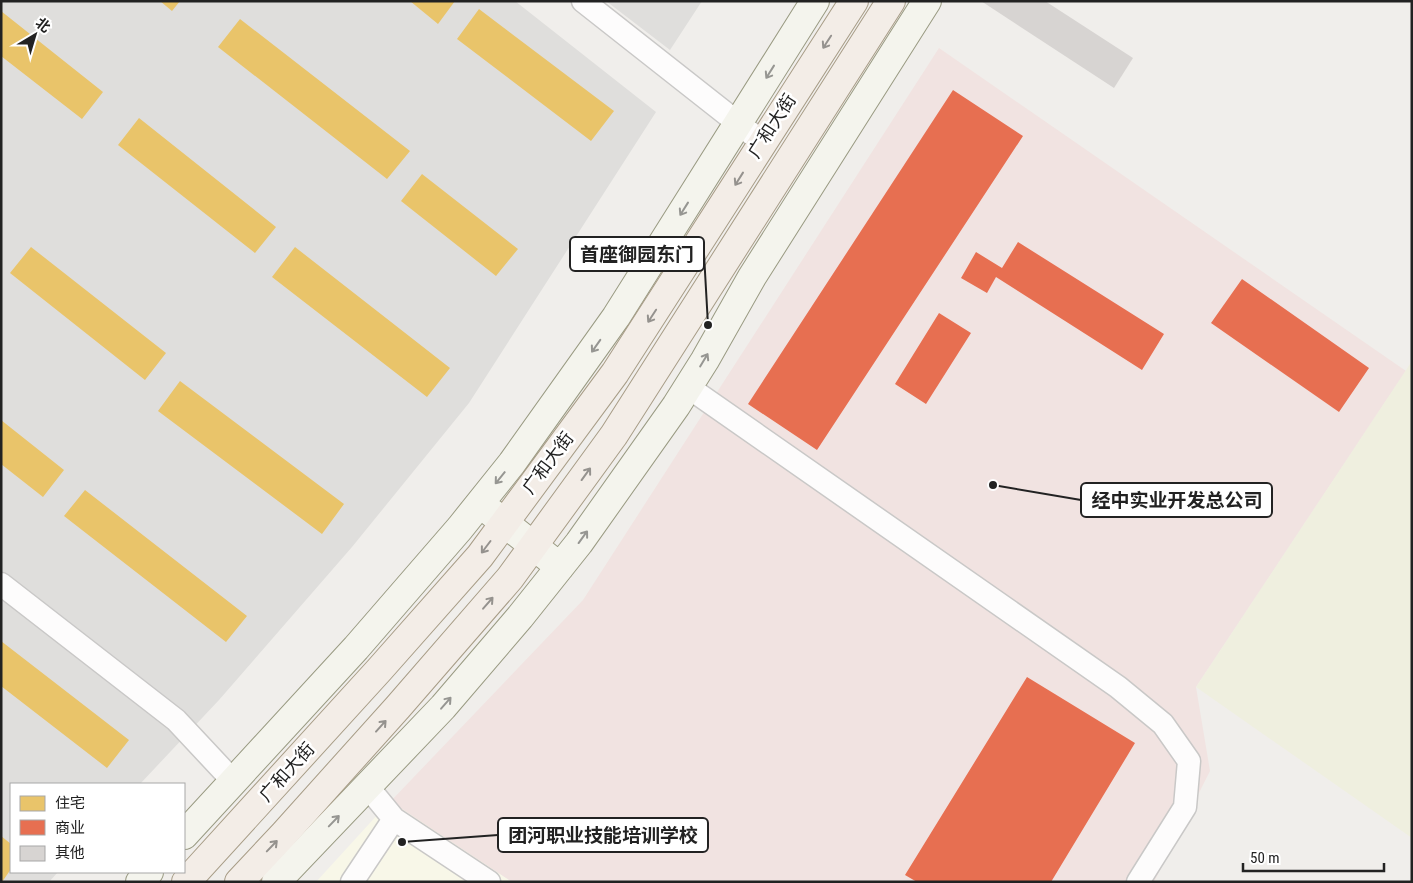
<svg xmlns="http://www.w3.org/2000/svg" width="1413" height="883" font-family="'Roboto Condensed','Noto Sans SC',sans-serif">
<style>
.residential{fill:#dfdedc}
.commercial{fill:#f1e3e1}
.education{fill:#f8f7e8}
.farmland{fill:#efefdf}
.homes{fill:#e9c46a}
.shops{fill:#e76f51}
.building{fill:#d7d4d2}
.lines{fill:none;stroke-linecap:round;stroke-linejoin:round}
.street-casing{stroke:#c9c8c7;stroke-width:25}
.secondary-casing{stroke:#999a82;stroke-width:30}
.primary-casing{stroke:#a79c86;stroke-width:30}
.street{stroke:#fdfcfc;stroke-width:22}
.secondary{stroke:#f4f4ed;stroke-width:28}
.primary{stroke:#f3ede7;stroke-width:28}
.oneway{stroke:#95928e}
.oneway2{stroke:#969692}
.labels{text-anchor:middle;stroke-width:5;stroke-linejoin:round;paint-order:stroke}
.street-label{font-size:18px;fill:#222;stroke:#fff}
.leader{fill:none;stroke:#222;stroke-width:2}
.callout-dot{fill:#222;stroke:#fff;stroke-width:2}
.callout{fill:#fff;stroke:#222;stroke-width:2}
.callout-label{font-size:19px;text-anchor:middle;font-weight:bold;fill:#222}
</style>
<rect width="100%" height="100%" fill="#f0eeeb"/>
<!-- residential -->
<path class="residential" d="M1,1H515L656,112L469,403L352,547L219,700L140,784H11V872H58L49,882H1Z
M606,1H702L670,50Z"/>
<!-- commercial -->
<path class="commercial" d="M939,48L1406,371L1196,687L1210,771L1154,882H512L390,802L583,600Z"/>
<!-- education -->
<path class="education" d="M390,801L512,882H316Z"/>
<!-- farmland -->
<path class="farmland" d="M1412,361V838L1196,687Z"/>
<!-- homes -->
<path class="homes" d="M160,1H180L172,11Z
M410,1H455L438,24Z
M479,9L614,111L591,141L457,39Z
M1,11L103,92L82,119L1,56Z
M240,19L410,151L387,179L218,47Z
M139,118L276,227L255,253L118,145Z
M422,174L518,249L496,276L401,201Z
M31,247L166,353L145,380L10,273Z
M295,247L450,368L427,397L272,277Z
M180,381L344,504L322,534L158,411Z
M1,420L64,470L43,497L1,464Z
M85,490L247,616L226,642L64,516Z
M1,641L129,740L107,768L1,686Z
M1,836L11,844V869L2,882Z"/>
<!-- shops -->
<path class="shops" d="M953,90L1023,136L817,450L748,404Z
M1018,242L1164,334L1142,370L996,277L987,293L961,278L976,252L1002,268Z
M1242,279L1369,368L1339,412L1211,323Z
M939,313L971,333L926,404L895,384Z
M1027,677L1135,743L1051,882H917L905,875Z"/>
<!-- building -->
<path class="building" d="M981,1H1045L1133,58L1114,88Z"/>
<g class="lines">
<defs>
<path id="street" d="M583,1L762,142
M688,387L1118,687L1163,724L1189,761L1185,807L1138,882
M1,584L176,720L234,782
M367,786L394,819L489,882
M352,882L394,819"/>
<path id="secondary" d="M487,509L560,567
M184,835L356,648L460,528L512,463L616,317L815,1
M140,882L149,872
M276,882L443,707L520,617L579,543L676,406L705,360L752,277L927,1"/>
<path id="primary" d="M186,882L380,669L480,556L615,373L854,1
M239,882L284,834L398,707L510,578L614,435L891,1"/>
</defs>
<!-- street casing -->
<use href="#street" class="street-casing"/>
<!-- secondary casing -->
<use href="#secondary" class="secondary-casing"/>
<!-- primary casing -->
<use href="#primary" class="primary-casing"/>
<!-- street -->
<use href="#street" class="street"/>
<!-- secondary -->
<use href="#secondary" class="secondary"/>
<!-- primary -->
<use href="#primary" class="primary"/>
</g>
<!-- one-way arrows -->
<defs><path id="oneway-shaft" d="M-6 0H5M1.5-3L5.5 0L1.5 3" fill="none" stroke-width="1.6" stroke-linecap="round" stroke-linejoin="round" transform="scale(1.25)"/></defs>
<g class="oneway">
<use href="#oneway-shaft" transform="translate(827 42) rotate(123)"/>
<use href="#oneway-shaft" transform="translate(739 179) rotate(122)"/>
<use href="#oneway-shaft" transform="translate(652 316) rotate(123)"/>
<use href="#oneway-shaft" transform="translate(586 474) rotate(-54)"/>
<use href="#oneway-shaft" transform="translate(486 547) rotate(127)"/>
<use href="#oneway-shaft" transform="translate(488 603) rotate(-49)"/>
<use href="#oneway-shaft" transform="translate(381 726) rotate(-48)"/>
<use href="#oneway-shaft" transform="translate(272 846) rotate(-46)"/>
</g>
<g class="oneway2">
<use href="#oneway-shaft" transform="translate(770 72) rotate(122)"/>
<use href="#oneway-shaft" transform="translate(684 209) rotate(122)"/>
<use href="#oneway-shaft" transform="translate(596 346) rotate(125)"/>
<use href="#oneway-shaft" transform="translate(704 360) rotate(-59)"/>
<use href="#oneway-shaft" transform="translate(500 478) rotate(129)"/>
<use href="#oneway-shaft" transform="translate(583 537) rotate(-54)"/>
<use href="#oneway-shaft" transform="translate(446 703) rotate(-49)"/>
<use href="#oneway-shaft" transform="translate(334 821) rotate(-46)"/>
</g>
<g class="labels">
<!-- street labels -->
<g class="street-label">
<text transform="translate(772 126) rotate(-57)" y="6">广和大街</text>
<text transform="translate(548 463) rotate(-53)" y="6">广和大街</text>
<text transform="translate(287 772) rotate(-48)" y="6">广和大街</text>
</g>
</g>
<!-- callouts -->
<path class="leader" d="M708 325L704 254M993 485L1081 500M402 842L498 835"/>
<g class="callout-dot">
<circle cx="708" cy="325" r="5"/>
<circle cx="993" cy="485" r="5"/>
<circle cx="402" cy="842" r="5"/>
</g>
<g class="callout">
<rect x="570" y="237" width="134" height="34" rx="5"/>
<rect x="1081" y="483" width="191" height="34" rx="5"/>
<rect x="498" y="818" width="210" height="34" rx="5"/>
</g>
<g class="callout-label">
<text x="637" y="261">首座御园东门</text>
<text x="1177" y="507">经中实业开发总公司</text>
<text x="603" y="842">团河职业技能培训学校</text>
</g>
<!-- border -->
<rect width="1413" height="883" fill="none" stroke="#222222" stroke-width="5"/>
<!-- legend -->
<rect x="10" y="783" width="175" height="90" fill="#ffffff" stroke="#a7a7a7"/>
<rect x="20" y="796" width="25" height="15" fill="#e9c46a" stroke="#a7a7a7"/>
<text x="55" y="808" font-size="15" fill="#222222">住宅</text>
<rect x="20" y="820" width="25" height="15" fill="#e76f51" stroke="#a7a7a7"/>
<text x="55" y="833" font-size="15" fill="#222222">商业</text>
<rect x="20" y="846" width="25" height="15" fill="#d7d4d2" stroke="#a7a7a7"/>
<text x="55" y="858" font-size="15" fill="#222222">其他</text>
<!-- north arrow -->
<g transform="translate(35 35) rotate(38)" stroke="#ffffff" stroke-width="4" paint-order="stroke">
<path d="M0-4L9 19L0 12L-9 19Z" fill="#222222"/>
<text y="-8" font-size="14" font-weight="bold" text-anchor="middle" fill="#222222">北</text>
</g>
<!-- scale -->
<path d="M1243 863v8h141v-8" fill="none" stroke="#222222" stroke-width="2.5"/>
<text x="1250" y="863" font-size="15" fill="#222222" stroke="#ffffff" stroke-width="4" paint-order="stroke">50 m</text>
</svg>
